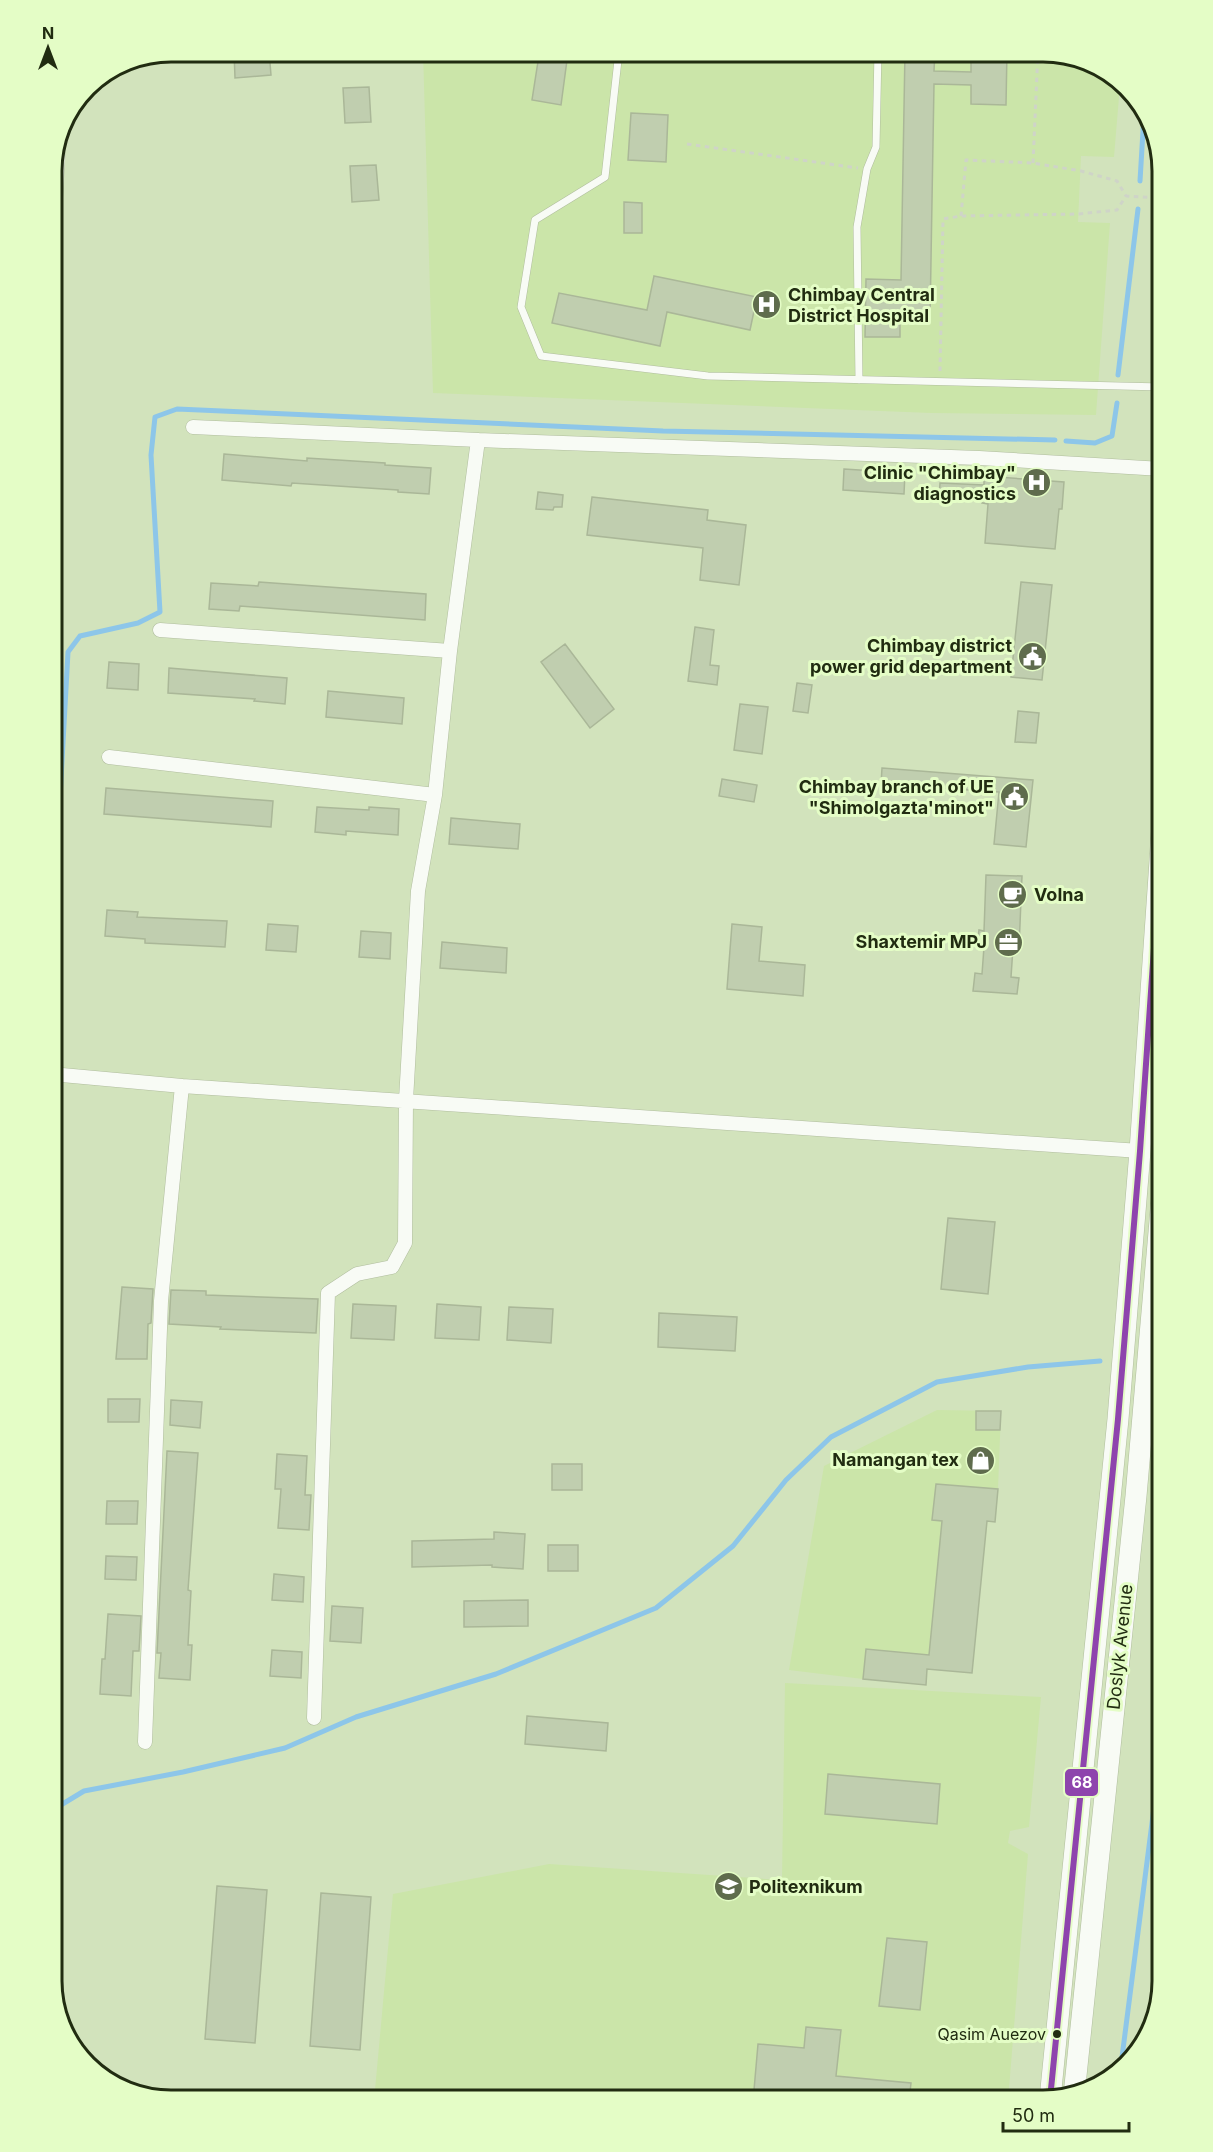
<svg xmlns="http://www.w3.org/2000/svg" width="1213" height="2152" font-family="Inter,sans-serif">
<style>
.built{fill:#cbe5a9}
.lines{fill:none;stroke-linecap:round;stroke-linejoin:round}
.stream{stroke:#8dc6e9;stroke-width:5}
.building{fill:#c0ceaf;stroke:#aab798;stroke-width:1.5}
.service-casing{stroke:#b0bd9e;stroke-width:8}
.minor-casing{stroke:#b0bd9e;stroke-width:15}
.primary-casing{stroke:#b0bd9e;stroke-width:22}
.path{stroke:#cfd4c8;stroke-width:3;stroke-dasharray:4.5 4.5;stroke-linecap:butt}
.service{stroke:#f8fbf5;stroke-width:7}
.minor{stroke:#f8fbf5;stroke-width:14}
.primary{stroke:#f8fbf5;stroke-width:21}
.bus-1-casing{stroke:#e4fdc6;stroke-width:10}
.bus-1{stroke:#8e44ad;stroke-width:6}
.bus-dot{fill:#212c11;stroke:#e4fdc6;stroke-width:2}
.labels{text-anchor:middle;stroke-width:6;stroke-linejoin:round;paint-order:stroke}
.bus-label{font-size:16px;fill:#212c11;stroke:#e4fdc6;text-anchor:end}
.poi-label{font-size:18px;font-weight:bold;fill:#212c11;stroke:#e4fdc6;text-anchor:end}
.street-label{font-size:18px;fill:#212c11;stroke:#e4fdc6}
.rim{fill:none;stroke:#212c11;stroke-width:3}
.line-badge{stroke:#e4fdc6;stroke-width:2}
.badge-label{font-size:16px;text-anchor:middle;font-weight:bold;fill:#fff}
</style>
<rect width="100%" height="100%" fill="#d2e3bc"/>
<!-- built -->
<path class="built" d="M423,51H1051L1109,71L1120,85L1114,157L1081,156L1078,222L1110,223L1096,415L931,413L433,393Z
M937,1410L1001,1411L998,1489L936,1484L932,1520L942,1521L929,1655L866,1649L863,1679L789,1670L824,1466Z
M785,1683L1041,1697L1029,1827L1010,1831L1008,1843L1028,1854L1008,2101H374L393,1894L549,1864L782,1880Z"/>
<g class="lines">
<!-- stream -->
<path class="stream" d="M1140,181L1144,114
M1118,375L1138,209
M1066,441L1095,443L1112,436L1117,403
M51,961L68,652L80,636L138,623L160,612L151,455L155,417L177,409L663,431L1055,440
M51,1811L84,1791L183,1772L285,1748L356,1717L496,1674L656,1608L733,1546L786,1480L831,1437L937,1382L1028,1367L1100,1361
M1121,2065L1162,1745"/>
</g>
<!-- building -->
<path class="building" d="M234,51H269L271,75L235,78Z
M905,51H935L934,71L971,72V51H1007L1006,105L971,104V85L934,84L930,319H900V337H865L866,279L901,280Z
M539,55L567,60L561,105L532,100Z
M369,87L371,122L345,123L343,88Z
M631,113L668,115L666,162L628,160Z
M376,165L379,200L352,202L350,166Z
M624,202L642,203V233H624Z
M654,276L757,297L750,330L667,312L660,346L552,323L559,293L647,310Z
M224,454L307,461V458L385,463V465L431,468L429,494L398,492V490L292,483L291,486L222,480Z
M844,469L905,473L904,494L843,490Z
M984,476L1064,482L1062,509H1059L1055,549L985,543L988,504L982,503L983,501L939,499L940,483L984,485Z
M538,492L563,495L562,507H554L553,510L536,509Z
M592,497L708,510L707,520L746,525L739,585L700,580L703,548L587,535Z
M259,582L426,594L425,620L240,606L239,611L209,609L211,583L258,586Z
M1021,582L1052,585L1042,680L1011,677Z
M695,627L714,630L710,665L719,666L717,685L688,681Z
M565,644L614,709L590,728L541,662Z
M109,662L139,664L138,690L107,688Z
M169,668L287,678L285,704L254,701L255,699L168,693Z
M797,683L812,685L808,713L793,711Z
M328,691L404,698L402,724L326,717Z
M740,704L768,707L762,754L734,750Z
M1018,711L1039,713L1036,743L1015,742Z
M882,768L1033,780L1026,847L994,844L999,792L881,784Z
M722,779L757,785L754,802L719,796Z
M106,788L273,801L271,827L104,814Z
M317,807L369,810V807L399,809L398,835L346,831V835L315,832Z
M451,818L520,824L518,849L449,844Z
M986,875L1022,876L1019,948H1013L1011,977L1019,978L1017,994L973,991L975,973L982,974L984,947H977L979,930L984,931Z
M107,910L138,912L137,917L227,921L225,947L145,943V939L105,936Z
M268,924L298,926L296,952L266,950Z
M732,924L762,927L759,961L805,965L803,996L727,989Z
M361,931L391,933L390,959L359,957Z
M442,942L507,948L506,973L440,968Z
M948,1218L995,1222L988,1294L941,1289Z
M122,1287L153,1289L151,1323L148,1324L147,1359H116Z
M171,1290L206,1291V1295L318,1299L316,1333L220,1329L221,1327L169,1324Z
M353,1304L396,1306L394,1340L351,1338Z
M437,1304L481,1307L479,1340L435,1338Z
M509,1307L553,1309L551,1343L507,1340Z
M659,1313L737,1317L735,1351L658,1347Z
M108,1399H140L139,1422H108Z
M171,1400L202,1402L200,1428L170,1425Z
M976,1411H1001L1000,1430H976Z
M167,1451L198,1453L188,1590L191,1591L188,1645H192L190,1680L159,1678L161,1653H157Z
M277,1454L307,1456L305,1495H311L309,1530L278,1528L281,1489H275Z
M552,1464H582V1490H552Z
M936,1484L998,1489L995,1522L987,1521L972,1673L927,1669L926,1685L863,1679L866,1649L929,1655L942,1521L932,1520Z
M107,1501H138L137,1524H106Z
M494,1532L525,1534L523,1569L492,1567V1565L412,1567V1541L494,1539Z
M548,1545H578V1571H548Z
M106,1556L137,1557L136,1580L105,1579Z
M274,1574L304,1577L303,1602L272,1600Z
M528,1600V1626L464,1627V1601Z
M332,1606L363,1608L361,1643L330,1641Z
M108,1614L141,1616L139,1651H133L131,1696L100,1694L102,1659H105Z
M272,1650L302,1652L301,1678L270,1676Z
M527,1716L608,1723L606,1751L525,1744Z
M828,1774L940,1784L937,1824L825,1814Z
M217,1886L267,1890L255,2043L205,2039Z
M321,1893L371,1897L360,2050L310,2046Z
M887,1938L927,1942L920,2010L879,2006Z
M806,2027L841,2030L836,2076L911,2083L909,2101H798L799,2094L754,2090L758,2044L804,2048Z"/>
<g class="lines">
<defs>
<path id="service" d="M619,51L605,177L535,220L521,307L541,356L708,376L1162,387
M859,380L857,227L867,169L876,147L878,51"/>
<path id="minor" d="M51,281L59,132
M193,427L478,440L979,458L1162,469
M160,630L450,651
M109,757L435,795
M51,1074L182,1086L1140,1151
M314,1718L328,1293L357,1274L392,1267L405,1243L406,1100L418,891L435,795L450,651L478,440
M145,1742L161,1301L182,1086"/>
<path id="primary" d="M1074,2095L1136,1496L1162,1198
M1050,2099L1118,1419L1140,1151L1162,832"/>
</defs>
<!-- service casing -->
<use href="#service" class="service-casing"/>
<!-- minor casing -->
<use href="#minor" class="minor-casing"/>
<!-- primary casing -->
<use href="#primary" class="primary-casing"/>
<!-- path -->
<path class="path" d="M687,144L858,168
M1033,163L1038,51
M961,216L966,160L1033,163L1081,171L1117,181L1126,196
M940,371L943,219L961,216L1078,214L1117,210L1126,196L1159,198"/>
<!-- service -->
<use href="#service" class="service"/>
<!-- minor -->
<use href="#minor" class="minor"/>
<!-- primary -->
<use href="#primary" class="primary"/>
<defs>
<path id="bus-1" d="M1050,2099L1118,1419L1140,1151L1162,832"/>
</defs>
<!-- bus-1 casing -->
<use href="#bus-1" class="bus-1-casing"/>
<!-- bus-1 -->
<use href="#bus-1" class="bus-1"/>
</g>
<!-- icons -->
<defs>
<symbol id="hospital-disc" viewBox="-11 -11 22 22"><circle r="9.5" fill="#5f6c4d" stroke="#e4fdc6"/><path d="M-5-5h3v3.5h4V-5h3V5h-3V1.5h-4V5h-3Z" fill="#fff"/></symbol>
<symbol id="civic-disc" viewBox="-11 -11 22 22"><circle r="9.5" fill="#5f6c4d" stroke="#e4fdc6"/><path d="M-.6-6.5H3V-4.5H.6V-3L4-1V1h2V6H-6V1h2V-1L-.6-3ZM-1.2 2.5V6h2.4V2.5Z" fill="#fff"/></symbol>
<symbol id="cafe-disc" viewBox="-11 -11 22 22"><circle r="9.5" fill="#5f6c4d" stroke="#e4fdc6"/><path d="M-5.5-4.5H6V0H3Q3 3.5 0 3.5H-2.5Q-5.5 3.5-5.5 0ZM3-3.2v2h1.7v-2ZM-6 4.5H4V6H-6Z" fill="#fff"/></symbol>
<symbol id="office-disc" viewBox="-11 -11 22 22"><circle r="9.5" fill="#5f6c4d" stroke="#e4fdc6"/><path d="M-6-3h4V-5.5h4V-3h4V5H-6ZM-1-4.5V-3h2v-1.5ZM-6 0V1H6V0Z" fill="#fff"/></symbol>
<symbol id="shop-disc" viewBox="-11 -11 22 22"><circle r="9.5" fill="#5f6c4d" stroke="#e4fdc6"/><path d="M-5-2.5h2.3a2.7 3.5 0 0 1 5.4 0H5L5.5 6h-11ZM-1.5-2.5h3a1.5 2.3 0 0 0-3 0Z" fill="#fff"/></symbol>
<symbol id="university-disc" viewBox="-11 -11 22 22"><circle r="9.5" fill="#5f6c4d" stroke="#e4fdc6"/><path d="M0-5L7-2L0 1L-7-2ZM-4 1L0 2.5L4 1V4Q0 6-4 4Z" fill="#fff"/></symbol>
</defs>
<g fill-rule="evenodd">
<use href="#hospital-disc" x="750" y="288" width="33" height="33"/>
<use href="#hospital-disc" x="1020" y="466" width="33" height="33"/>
<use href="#civic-disc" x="1016" y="640" width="33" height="33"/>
<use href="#civic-disc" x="998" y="780" width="33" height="33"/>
<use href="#cafe-disc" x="996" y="878" width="33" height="33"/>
<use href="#office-disc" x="992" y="926" width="33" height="33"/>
<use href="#shop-disc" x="964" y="1444" width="33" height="33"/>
<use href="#university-disc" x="712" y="1870" width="33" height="33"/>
</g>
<!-- markers -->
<circle class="bus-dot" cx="1057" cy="2034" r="5"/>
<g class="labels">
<!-- bus labels -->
<g class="bus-label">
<text x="1046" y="2040">Qasim Auezov</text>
</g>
<!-- poi labels -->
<g class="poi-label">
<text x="788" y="301" text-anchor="start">Chimbay Central<tspan x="788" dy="21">District Hospital</tspan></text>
<text x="1016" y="479">Clinic "Chimbay"<tspan x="1016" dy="21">diagnostics</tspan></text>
<text x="1012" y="652">Chimbay district<tspan x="1012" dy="21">power grid department</tspan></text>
<text x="994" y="793">Chimbay branch of UE<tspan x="994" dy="21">"Shimolgazta'minot"</tspan></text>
<text x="1034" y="901" text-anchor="start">Volna</text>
<text x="987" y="948">Shaxtemir MPJ</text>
<text x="959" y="1466">Namangan tex</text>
<text x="749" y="1893" text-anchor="start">Politexnikum</text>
</g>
<!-- street labels -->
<g class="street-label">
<text transform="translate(1120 1647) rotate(-84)" y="6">Doslyk Avenue</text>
</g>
</g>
<!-- crop -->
<path d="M0 0H1213V2152H0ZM171 62H1043A109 109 0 0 1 1152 171V1981A109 109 0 0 1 1043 2090H171A109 109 0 0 1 62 1981V171A109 109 0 0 1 171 62Z" fill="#e4fdc6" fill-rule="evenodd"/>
<path class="rim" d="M171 62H1043A109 109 0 0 1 1152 171V1981A109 109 0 0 1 1043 2090H171A109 109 0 0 1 62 1981V171A109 109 0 0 1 171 62Z"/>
<rect class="line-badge" x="1064" y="1768" width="35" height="29" rx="6" fill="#8e44ad"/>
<g class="badge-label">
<text x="1082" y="1788">68</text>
</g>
<!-- north arrow -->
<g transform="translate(48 48)" stroke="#e4fdc6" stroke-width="4.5" paint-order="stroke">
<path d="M0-4.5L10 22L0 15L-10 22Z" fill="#212c11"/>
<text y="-9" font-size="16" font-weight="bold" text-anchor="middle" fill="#212c11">N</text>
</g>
<!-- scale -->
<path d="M1003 2122v9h126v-9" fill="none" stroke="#212c11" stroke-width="3"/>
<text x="1012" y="2122" font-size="18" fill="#212c11" stroke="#e4fdc6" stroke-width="4.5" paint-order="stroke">50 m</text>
</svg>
